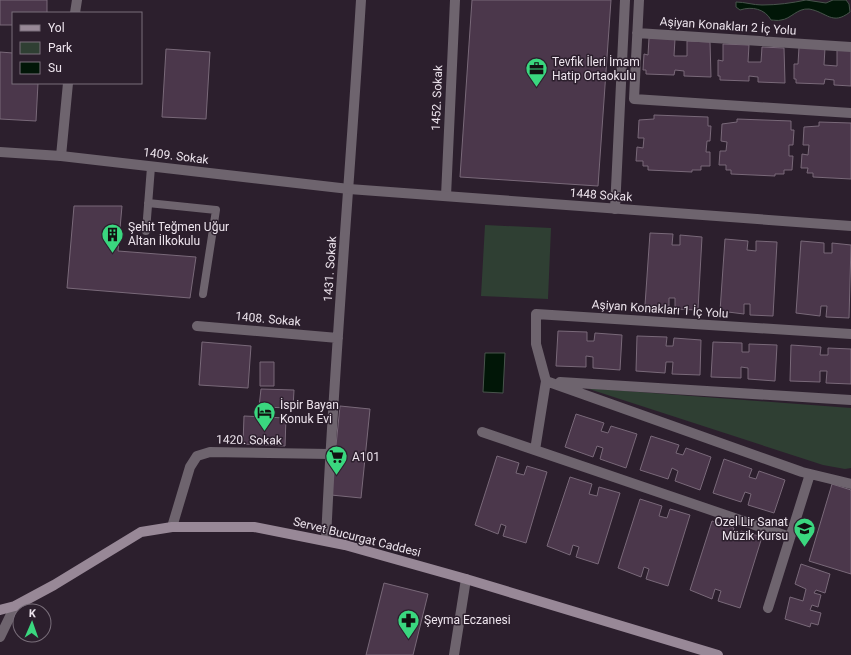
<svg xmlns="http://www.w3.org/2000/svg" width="851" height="655" font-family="Roboto,sans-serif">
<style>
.green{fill:#2f3f33}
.water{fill:#011607;stroke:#48544c}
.building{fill:#4b374b;stroke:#796979}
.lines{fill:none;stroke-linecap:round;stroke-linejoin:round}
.service{stroke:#6e646e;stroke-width:8}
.minor{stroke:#6e646e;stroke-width:10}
.tertiary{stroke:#6e646e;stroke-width:10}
.secondary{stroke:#988897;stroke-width:10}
.labels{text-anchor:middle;stroke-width:3;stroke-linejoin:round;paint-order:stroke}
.street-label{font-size:12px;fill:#ede4ed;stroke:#2c1f2d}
.poi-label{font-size:12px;fill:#ede4ed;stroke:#2c1f2d;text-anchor:start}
</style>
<rect width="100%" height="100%" fill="#2c1f2d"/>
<!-- green -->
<path class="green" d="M485,225L551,228L548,299L481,296Z
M586,388L851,408V468L845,469L823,465Z"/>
<!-- water -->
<path class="water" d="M806,0L826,3L833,0H846L849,4L850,12C832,26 827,12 809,9C797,8 791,19 781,20C778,21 774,20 771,20C765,9 752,6 740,10L736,7V2C745,2 753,5 762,5C777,5 792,3 806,0Z
M485,353H505L503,393L483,392Z"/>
<!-- building -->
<path class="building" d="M0,0H47V13H13V25H0Z
M472,0H611L598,186L460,177Z
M649,38L675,39L674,56H687V41L710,42L711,77L684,76V71L675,70L674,75L646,74V70H643L644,54L648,55Z
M723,44L749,45L748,62H761L762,47L784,48L785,83L758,82V77L749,76V81L720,80V76H718V60L723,61Z
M799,47L825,48L824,65L837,66V50H851V86L834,85V80L825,79L824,84L796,83V79H794V64H798Z
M166,49L210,52L206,119L162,117Z
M0,52L13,53V83H38L36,121L0,119Z
M654,115L708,117V126H711L710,141H707L706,152H710V166H701V170H692V172L648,170V166H643V161H636L637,147L643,148L644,138H638L639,120L654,119Z
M737,119L791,121V130H794L793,145H789V156H793L792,170H784V174H775V176L731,174V170H726V165H719L720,151H726L727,142L721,141L722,124L737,122Z
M819,122L851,123V179L813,177V173H807L808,168H801L802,154L808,155L809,145H803L804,127L819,126Z
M74,206H122L118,251L196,257L190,298L67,288Z
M650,233L673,234L672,245H680V235L702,237L698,310L675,309V298H669V308L645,305Z
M725,239L748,241L747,250L756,251V241L777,242L773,316L750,315V304H744V314L720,311Z
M801,241L824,243V253H832V243L851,245L849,318L826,317L827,306H821L820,316L796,313Z
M558,331L587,332V341H594L595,333L622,335L620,370L593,368V357L586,356V367L556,366Z
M637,336L667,337L666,346H673L674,338L701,340L700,375L672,374L673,362H666L665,373L636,371Z
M202,342L251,346L248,388L199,385Z
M713,342L742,343V352H749V344L777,345L775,381L748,379V368L741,367V378L711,377Z
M791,345L821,347L820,355H828V348L851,349V384L826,383L827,371H820V382L790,381Z
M260,362H274V386H260Z
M261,389L294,390L293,408L259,407Z
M340,406L370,409L361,498L331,495Z
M576,414L604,423L601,431L608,433L611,426L637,434L626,468L600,459L603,448L597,446L593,457L565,447Z
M244,416L286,418L285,446L243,444Z
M651,436L679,445L676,453L683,455L686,448L711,457L700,490L675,481L678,471L672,468L668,479L640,470Z
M497,456L519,463L516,473L524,475L527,466L547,472L526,543L503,536L506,526L501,524L498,534L475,525Z
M724,459L752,469L749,477L756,479L759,471L785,480L774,513L748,505L751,494L745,492L741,502L713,493Z
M570,477L592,484L589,494L597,496L599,487L620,493L598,564L576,557L579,547L573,545L570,555L547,546Z
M832,484L851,490V574L809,561Z
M640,499L662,506L659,516L667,518L670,509L690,515L668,586L646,579L649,569L644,567L641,577L618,568Z
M712,521L734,528L731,538L739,540L741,531L762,537L740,608L718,601L721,591L715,589L712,599L690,590Z
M801,564L830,574L825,593L816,590L814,593L821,595L818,607L812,605L810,610L821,613L818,625L811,623L810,627L785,619L790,597L803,601L806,589L795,584Z
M384,583L428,594L413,655H366Z"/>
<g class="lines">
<!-- service -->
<path class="service" d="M148,203L216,210L203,294
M146,231L151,167"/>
<!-- minor -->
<path class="minor" d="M639,0L634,99L851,113
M75,13L77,0
M637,33L851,47
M61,156L68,83
M446,196L455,0
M615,209L625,0
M197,326L338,338
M546,381L802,472L851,484
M560,382L851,400
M482,432L790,537
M535,450L546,381L536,344V314L851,334
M172,527L190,467L197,456L210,452L329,454
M326,540C334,360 350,180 361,0
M768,608L810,474
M0,637L15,606
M454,655L466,579"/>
<!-- tertiary -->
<path class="tertiary" d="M0,152L61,156L349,189L851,226"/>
<!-- secondary -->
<path class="secondary" d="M0,610L15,606L54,585L141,532L172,527H254L345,545L466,579L718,655"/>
</g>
<!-- icons -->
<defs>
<symbol id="office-pin" viewBox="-11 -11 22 30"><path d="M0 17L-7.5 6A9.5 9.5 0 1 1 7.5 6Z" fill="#3ad77f" stroke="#2c1f2d"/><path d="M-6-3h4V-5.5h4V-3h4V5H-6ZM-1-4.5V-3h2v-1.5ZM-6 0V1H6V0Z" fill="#111"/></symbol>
<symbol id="building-pin" viewBox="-11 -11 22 30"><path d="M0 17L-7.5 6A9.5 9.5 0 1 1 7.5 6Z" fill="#3ad77f" stroke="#2c1f2d"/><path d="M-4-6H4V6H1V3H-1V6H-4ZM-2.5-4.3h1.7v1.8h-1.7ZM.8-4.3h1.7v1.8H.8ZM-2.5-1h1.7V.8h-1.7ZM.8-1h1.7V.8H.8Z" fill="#111"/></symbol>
<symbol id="hotel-pin" viewBox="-11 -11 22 30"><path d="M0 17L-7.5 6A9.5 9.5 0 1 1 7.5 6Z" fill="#3ad77f" stroke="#2c1f2d"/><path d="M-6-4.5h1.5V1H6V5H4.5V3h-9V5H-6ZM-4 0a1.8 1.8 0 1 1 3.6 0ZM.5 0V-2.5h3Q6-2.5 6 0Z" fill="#111"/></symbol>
<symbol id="supermarket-pin" viewBox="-11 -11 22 30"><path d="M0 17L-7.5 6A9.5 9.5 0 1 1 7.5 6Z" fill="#3ad77f" stroke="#2c1f2d"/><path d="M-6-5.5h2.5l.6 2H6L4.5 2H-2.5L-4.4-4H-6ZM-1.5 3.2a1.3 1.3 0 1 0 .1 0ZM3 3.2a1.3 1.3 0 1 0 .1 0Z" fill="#111"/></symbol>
<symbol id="school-pin" viewBox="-11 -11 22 30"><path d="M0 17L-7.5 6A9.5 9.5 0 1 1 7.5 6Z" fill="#3ad77f" stroke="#2c1f2d"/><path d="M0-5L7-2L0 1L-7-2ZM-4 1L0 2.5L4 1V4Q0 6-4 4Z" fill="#111"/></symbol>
<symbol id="pharmacy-pin" viewBox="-11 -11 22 30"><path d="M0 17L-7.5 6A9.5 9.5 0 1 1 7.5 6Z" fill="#3ad77f" stroke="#2c1f2d"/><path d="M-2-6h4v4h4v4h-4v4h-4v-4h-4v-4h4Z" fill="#111"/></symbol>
</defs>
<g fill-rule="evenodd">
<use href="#office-pin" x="524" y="56" width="25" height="34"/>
<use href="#building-pin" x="100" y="222" width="25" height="34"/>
<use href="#hotel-pin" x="252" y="400" width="25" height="34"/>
<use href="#supermarket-pin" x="324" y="444" width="25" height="34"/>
<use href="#school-pin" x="792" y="516" width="25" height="34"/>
<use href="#pharmacy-pin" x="396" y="608" width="25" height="34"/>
</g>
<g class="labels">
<!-- street labels -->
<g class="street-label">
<text transform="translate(728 26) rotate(4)" y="4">Aşiyan Konakları 2 İç Yolu</text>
<text transform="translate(437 98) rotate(-88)" y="4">1452. Sokak</text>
<text transform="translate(176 156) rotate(7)" y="4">1409. Sokak</text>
<text transform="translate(601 195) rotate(4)" y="4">1448 Sokak</text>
<text transform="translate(330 269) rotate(-86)" y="4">1431. Sokak</text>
<text transform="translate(660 309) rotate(4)" y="4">Aşiyan Konakları 1 İç Yolu</text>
<text transform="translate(268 319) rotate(5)" y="4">1408. Sokak</text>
<text transform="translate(249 440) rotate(1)" y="4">1420. Sokak</text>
<text transform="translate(357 537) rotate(14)" y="4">Servet Bucurgat Caddesi</text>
</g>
<!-- poi labels -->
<g class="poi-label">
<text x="552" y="66">Tevfik İleri İmam<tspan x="552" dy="14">Hatip Ortaokulu</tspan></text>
<text x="128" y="231">Şehit Teğmen Uğur<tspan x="128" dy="14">Altan İlkokulu</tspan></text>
<text x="280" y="409">İspir Bayan<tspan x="280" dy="14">Konuk Evi</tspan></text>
<text x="352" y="461">A101</text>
<text x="788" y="526" text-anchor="end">Ozel Lir Sanat<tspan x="788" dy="14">Müzik Kursu</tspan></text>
<text x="424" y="624">Şeyma Eczanesi</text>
</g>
</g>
<!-- legend -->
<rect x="12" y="12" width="130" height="72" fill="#2c1f2d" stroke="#796e7a"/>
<rect x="20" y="25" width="20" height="6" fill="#988897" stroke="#796e7a"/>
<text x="48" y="32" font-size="12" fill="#ede4ed">Yol</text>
<rect x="20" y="42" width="20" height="12" fill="#2f3f33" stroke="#796e7a"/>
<text x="48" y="52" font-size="12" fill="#ede4ed">Park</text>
<rect x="20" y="62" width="20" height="12" fill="#011607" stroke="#796e7a"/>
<text x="48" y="72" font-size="12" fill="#ede4ed">Su</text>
<!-- north arrow -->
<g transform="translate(32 623) rotate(2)"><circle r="19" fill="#2c1f2d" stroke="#796e7a"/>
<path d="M0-3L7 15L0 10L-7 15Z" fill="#3ad77f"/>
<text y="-6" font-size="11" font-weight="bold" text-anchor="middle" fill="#ede4ed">K</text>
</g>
</svg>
